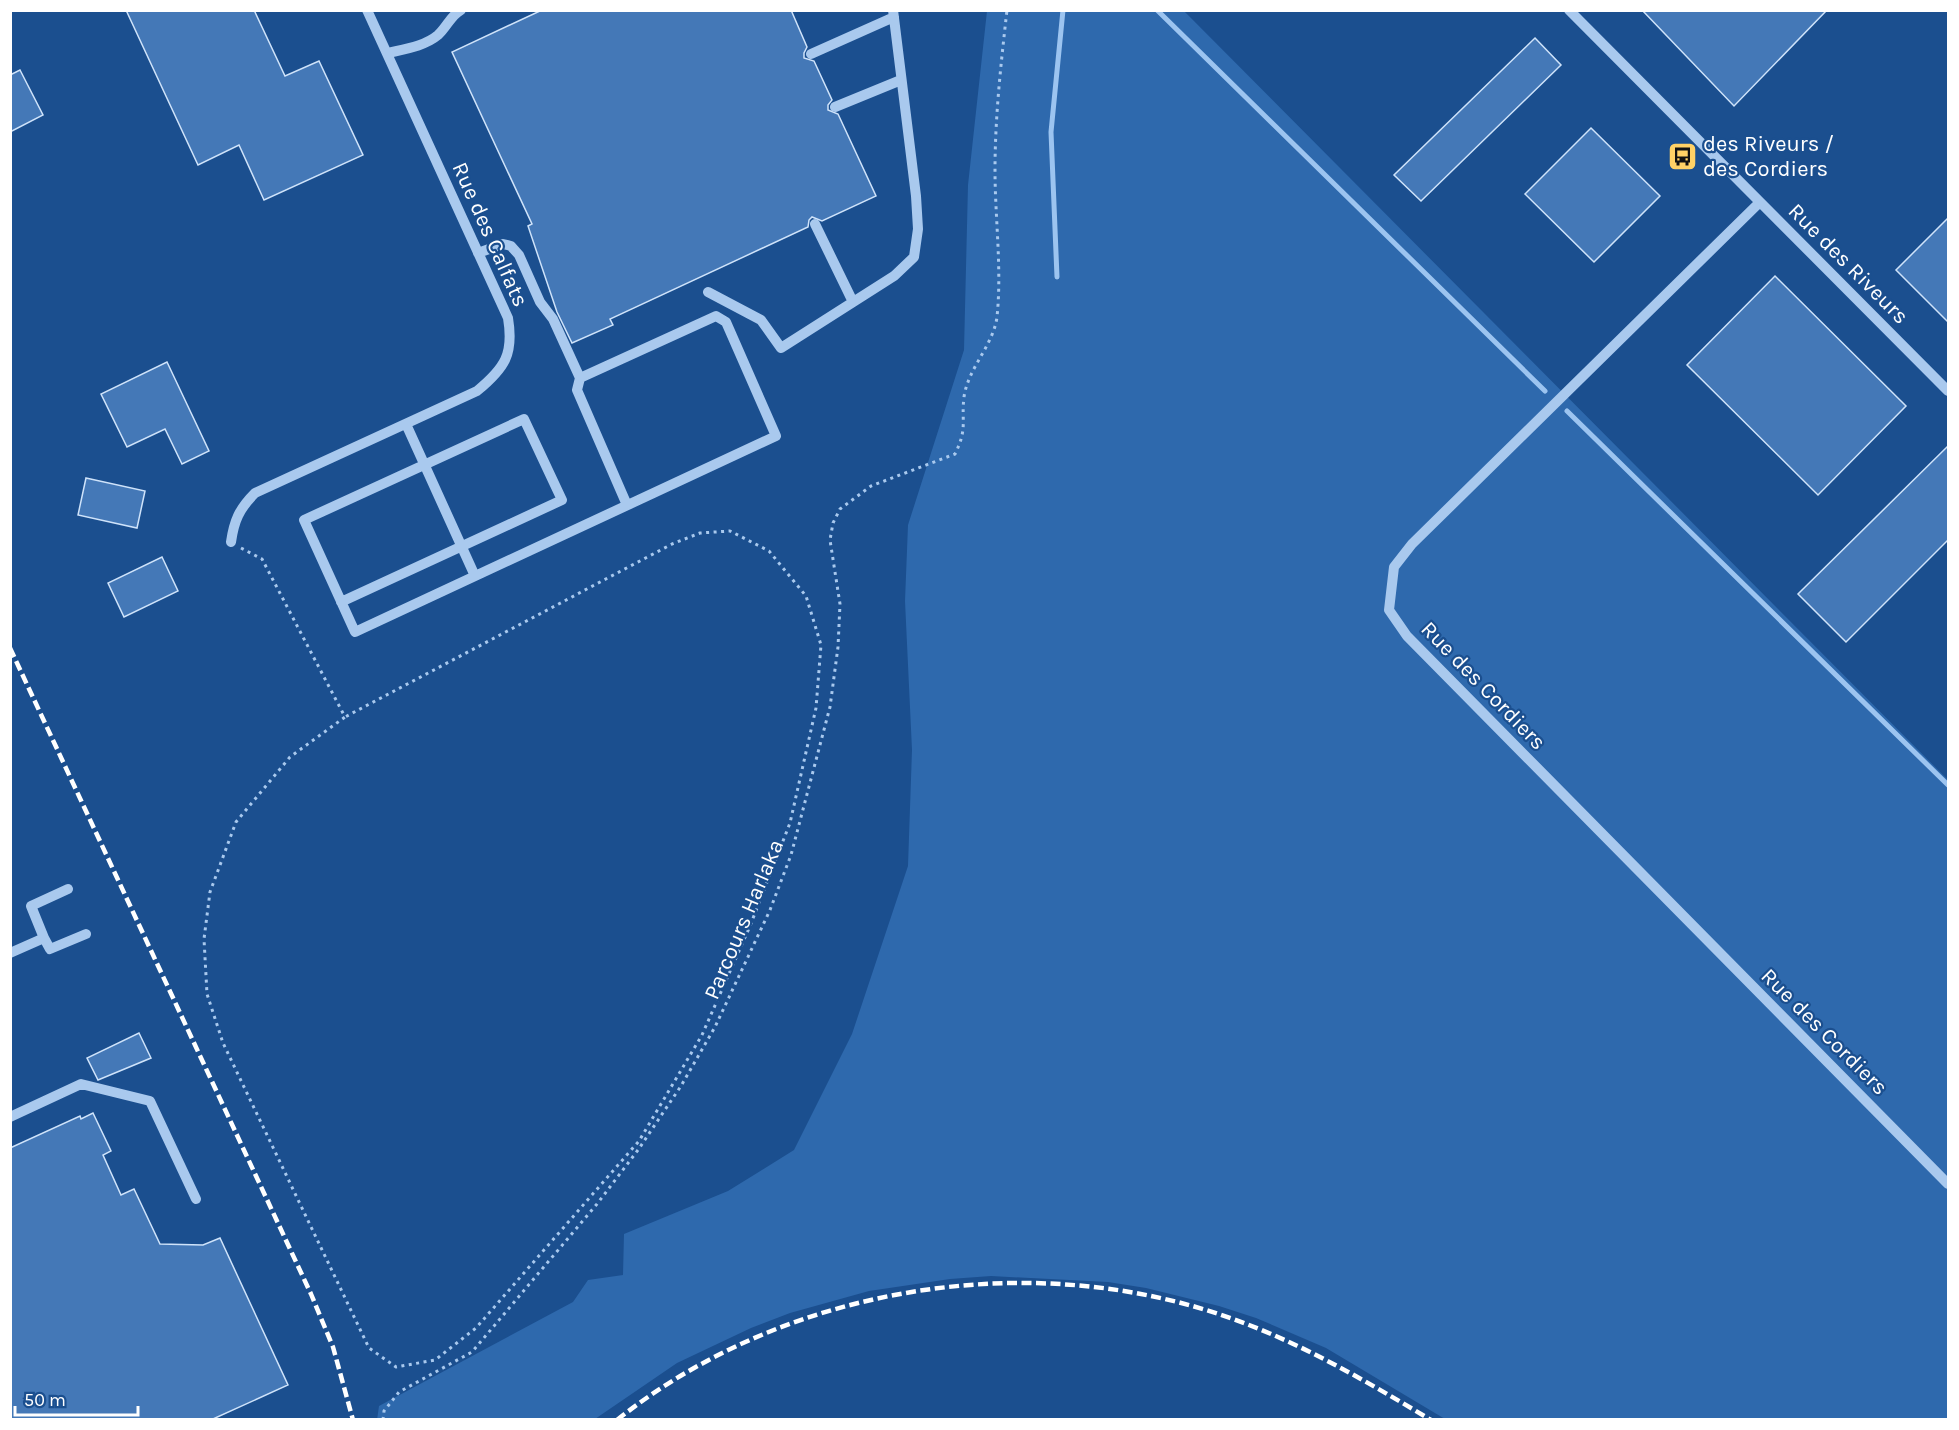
<svg xmlns="http://www.w3.org/2000/svg" width="1959" height="1430" font-family="Karla,sans-serif">
<style>
.green{fill:#2e69ad}
.lines{fill:none;stroke-linecap:round;stroke-linejoin:round}
.stream{stroke:#9cc4f0;stroke-width:5}
.building{fill:#4478b7;stroke:#cfe3fa;stroke-width:1.5}
.path{stroke:#a9c9ee;stroke-width:3;stroke-dasharray:3 4.5;stroke-linecap:butt}
.minor{stroke:#a9c9ee;stroke-width:10}
.rail{stroke:#fff;stroke-width:4.5;stroke-dasharray:10 4.5;stroke-linecap:butt}
.labels{text-anchor:middle;stroke-width:4.5;stroke-linejoin:round;paint-order:stroke}
.poi-label{font-size:22px;fill:#fff;stroke:#1b4f8f;text-anchor:start}
.street-label{font-size:22px;fill:#fff;stroke:#1b4f8f}
</style>
<rect width="100%" height="100%" fill="#1b4f8f"/>
<!-- green -->
<path class="green" d="M987,11H1184L1948,780V1419H1445L1326,1348L1256,1318L1219,1306L1146,1288L1108,1282L991,1276L950,1279L869,1291L790,1313L751,1328L677,1363L595,1419L377,1420L379,1406L573,1302L588,1280L623,1275L624,1234L728,1191L794,1150L852,1034L908,866L912,750L905,601L908,525L964,350L968,185Z"/>
<g class="lines">
<!-- stream -->
<path class="stream" d="M1157,10L1545,391
M1057,277L1051,132L1063,10
M1567,411L1948,785"/>
</g>
<!-- building -->
<path class="building" d="M126,10H254L285,76L319,61L363,155L264,200L239,145L198,165Z
M542,10H791L807,47L804,53V58L814,61L832,100L828,105V110L838,114L876,196L822,221L812,217L809,220L808,227L610,319L613,325L572,343L557,312L528,226L532,224L452,52Z
M1642,10H1827L1734,106Z
M1535,38L1561,65L1421,201L1394,175Z
M20,70L43,115L10,132V75Z
M1591,128L1660,196L1594,262L1525,194Z
M1948,218V322L1896,270Z
M1775,276L1906,406L1818,495L1687,365Z
M167,362L209,451L182,464L165,429L127,447L101,394Z
M1948,446V540L1846,642L1798,594Z
M86,478L145,491L137,528L78,515Z
M162,557L178,591L124,617L108,583Z
M139,1033L151,1058L98,1080L87,1058Z
M93,1113L111,1151L103,1155L121,1195L134,1189L160,1244L203,1245L220,1238L288,1385L213,1419H10V1148L80,1116L81,1119Z"/>
<g class="lines">
<!-- path -->
<path class="path" d="M241,548L262,559L345,717L290,757L236,822L210,892L204,939L207,994L223,1043L369,1348L396,1367L435,1360L476,1328L639,1141L702,1035L750,926L790,823L816,708L821,645L806,596L769,551L730,531L700,533L672,544L345,717
M383,1420L384,1411L399,1392L472,1352L597,1204L638,1150L681,1086L715,1027L770,910L791,855L830,707L838,647L840,604L830,540L833,523L840,509L871,486L955,454C968,428 961,421 964,397C968,368 993,346 997,317C1002,269 995,218 995,170C995,117 1001,63 1007,10"/>
<!-- minor -->
<path class="minor" d="M1569,10L1948,391
M388,53C405,49 425,46 438,35C447,27 451,15 461,10
M811,54L894,17
M835,107L901,80
M1760,202L1412,544L1394,567L1389,610L1407,636L1948,1184
M815,224L853,302
M708,292L761,320L781,348L894,276L914,257L918,229L916,196L893,10
M580,378L577,390L627,505
M406,424L475,576
M231,542C234,521 239,509 255,493L477,391C505,368 514,354 508,318L367,10
M341,602L562,500L524,419L304,520L355,632L776,436L726,322L716,316L580,378L553,319L540,302L519,255L511,246L503,244L478,253
M44,938L50,949L86,934
M10,953L44,938L31,906L68,889
M10,1117L81,1084L150,1101L196,1199"/>
<!-- rail -->
<path class="rail" d="M10,648L311,1294L333,1347L353,1420
M617,1420C785,1286 1031,1246 1233,1319C1303,1344 1366,1381 1431,1420"/>
</g>
<!-- icons -->
<defs>
<symbol id="bus-square" viewBox="-11 -11 22 22"><rect x="-9" y="-9" width="18" height="18" rx="4" fill="#ffd166" stroke="#1b4f8f"/><path d="M-5-6H5V4H4V6H2V4H-2V6H-4V4H-5ZM-3.5-4V0h7V-4ZM-3.5 1.2v1.5H-2V1.2ZM2 1.2v1.5H3.5V1.2Z" fill="#111"/></symbol>
</defs>
<g fill-rule="evenodd">
<use href="#bus-square" x="1666" y="140" width="33" height="33"/>
</g>
<g class="labels">
<!-- poi labels -->
<g class="poi-label">
<text x="1703" y="151">des Riveurs /<tspan x="1703" dy="25">des Cordiers</tspan></text>
</g>
<!-- street labels -->
<g class="street-label">
<text transform="translate(491 234) rotate(66)" y="8">Rue des Calfats</text>
<text transform="translate(1849 263) rotate(45)" y="8">Rue des Riveurs</text>
<text transform="translate(1484 685) rotate(46)" y="8">Rue des Cordiers</text>
<text transform="translate(743 919) rotate(-67)" y="8">Parcours Harlaka</text>
<text transform="translate(1825 1031) rotate(45)" y="8">Rue des Cordiers</text>
</g>
</g>
<!-- border -->
<rect width="1959" height="1430" fill="none" stroke="#ffffff" stroke-width="24"/>
<!-- scale -->
<path d="M15 1406v9h123v-9" fill="none" stroke="#ffffff" stroke-width="3"/>
<text x="24" y="1406" font-size="18" fill="#ffffff" stroke="#1b4f8f" stroke-width="4.5" paint-order="stroke">50 m</text>
</svg>
